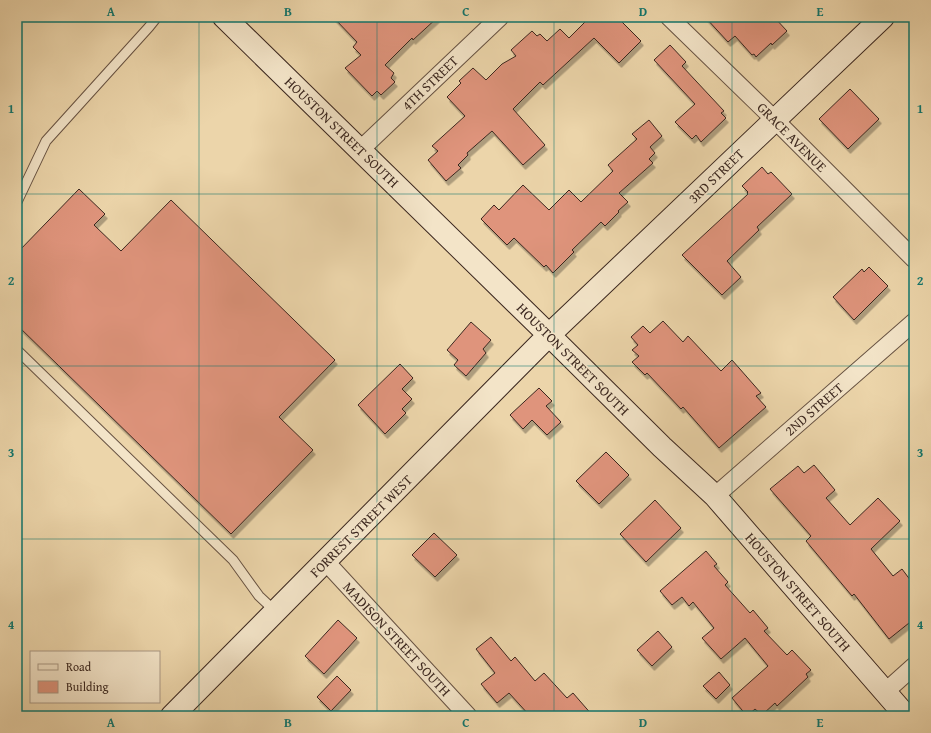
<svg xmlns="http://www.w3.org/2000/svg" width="931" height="733" font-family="'Gentium Book Plus',serif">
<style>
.building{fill:#df947c;stroke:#3b271f;filter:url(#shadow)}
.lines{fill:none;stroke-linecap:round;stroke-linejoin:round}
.lane-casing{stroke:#675242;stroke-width:11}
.street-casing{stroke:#675242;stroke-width:19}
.secondary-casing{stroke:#3b271f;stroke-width:24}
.lane{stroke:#f3e4c8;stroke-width:9}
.street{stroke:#f3e4c8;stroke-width:17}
.secondary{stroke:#f3e4c8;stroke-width:22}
.grid{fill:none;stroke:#0f766e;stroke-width:1;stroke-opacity:0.55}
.labels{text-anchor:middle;stroke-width:3.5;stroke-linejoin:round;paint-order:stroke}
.street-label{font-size:14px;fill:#3b271f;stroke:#f3e4c8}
.neatline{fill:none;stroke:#0f766e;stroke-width:1.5}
.grid-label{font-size:13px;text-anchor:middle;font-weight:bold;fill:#0f766e}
</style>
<defs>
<filter id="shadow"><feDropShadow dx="2.5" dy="4.5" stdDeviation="0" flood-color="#0004"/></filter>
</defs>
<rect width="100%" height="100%" fill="#ecd5aa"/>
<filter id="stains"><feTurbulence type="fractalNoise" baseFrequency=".005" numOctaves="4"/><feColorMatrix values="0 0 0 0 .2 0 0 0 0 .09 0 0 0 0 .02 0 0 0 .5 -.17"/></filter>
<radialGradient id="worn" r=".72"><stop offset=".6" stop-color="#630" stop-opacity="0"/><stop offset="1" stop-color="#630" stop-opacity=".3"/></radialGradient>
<!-- building -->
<path class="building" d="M333,17H438L413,40L412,38L385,65L394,73L391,78L395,82L381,95L377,91L372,96L345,68L361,55L353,47L357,42Z
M590,17H617L641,41L619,63L594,38L543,85L540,82L513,109L545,145L523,165L492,131L467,153L468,155L458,165L461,168L446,181L428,160L438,151L432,146L465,116L447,97L461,83L459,81L473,68L486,80L502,64L516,56L511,50L532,31L537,36L540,34L547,41L560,29L569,38Z
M705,17H774L787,31L772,45L771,43L756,57L754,54L752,55L735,36L728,42Z
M670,45L686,62L682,66L724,111L721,113L726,118L701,142L696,135L692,139L675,122L695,104L654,60Z
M850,89L879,119L848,149L819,119Z
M649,120L662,136L650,147L655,153L649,159L653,163L619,193L628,202L618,211L619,212L605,226L601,222L572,250L574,252L553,273L546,265L544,267L514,238L507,245L481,219L494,205L499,210L523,185L549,210L569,190L581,202L613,171L608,165L637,139L632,134Z
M762,167L768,174L771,172L792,194L757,227L759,230L727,261L741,277L722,295L682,255L748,194L747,193L748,192L742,186Z
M79,189L105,214L94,225L121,251L171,200L335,360L279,417L313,450L231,534L17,325V253Z
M869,267L888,286L854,320L833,297L862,269L864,272Z
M663,321L683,342L688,336L721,371L732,360L761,393L756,396L766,407L719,448L683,407L681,409L647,373L645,375L632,362L639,356L632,350L638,345L631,337L643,326L650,333Z
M471,322L491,340L483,349L486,353L466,376L454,365L458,360L447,350Z
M400,364L413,378L402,389L412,399L402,409L406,413L385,434L358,405Z
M539,388L552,401L546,406L561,422L547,435L532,420L523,429L510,415Z
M606,452L629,475L599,504L576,481Z
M814,465L835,490L826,498L850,525L878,498L900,521L871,549L893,576L902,569L914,585V619L889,639L854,594L852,596L806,541L811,536L770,489L798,466L804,473Z
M655,500L681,528L646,562L620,534Z
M434,533L457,555L435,577L412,555Z
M706,551L717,564L714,566L728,582L725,585L750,613L753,610L768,628L764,631L787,655L792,650L811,670L806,674L808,677L777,706L775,703L762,715L755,709L747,716L732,698L768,666L745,638L721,659L702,638L714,628L693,602L689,606L682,597L672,605L660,591Z
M338,620L357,638L324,674L305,656Z
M658,631L672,647L652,666L637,650Z
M491,637L511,661L515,657L535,681L544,673L567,698L573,693L593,716H530L509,693L497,703L481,684L495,673L476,649Z
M719,672L730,685L716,699L703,686Z
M337,676L351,690L331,711L317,697Z"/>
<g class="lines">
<defs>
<path id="lane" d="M17,202L46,141L149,27L157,17
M17,350L233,560L259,596L276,612"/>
<path id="street" d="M669,17L775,120L914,259
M360,150L500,17
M715,496L914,322
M326,562L468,716
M885,692L914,666"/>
<path id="secondary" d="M224,17L549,335L662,447L715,496L906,716
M172,716L549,335L883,17"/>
</defs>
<!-- lane casing -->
<use href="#lane" class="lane-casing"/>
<!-- street casing -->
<use href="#street" class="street-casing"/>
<!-- secondary casing -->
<use href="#secondary" class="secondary-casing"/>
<!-- lane -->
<use href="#lane" class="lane"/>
<!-- street -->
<use href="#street" class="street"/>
<!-- secondary -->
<use href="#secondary" class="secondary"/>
</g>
<!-- grid -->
<path class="grid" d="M199,17V716M377,17V716M554,17V716M732,17V716M17,194H914M17,366H914M17,539H914"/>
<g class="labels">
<!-- street labels -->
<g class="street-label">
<text transform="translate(430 83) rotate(-44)" y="5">4TH STREET</text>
<text transform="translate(342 132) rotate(44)" y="5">HOUSTON STREET SOUTH</text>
<text transform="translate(792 137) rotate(45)" y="5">GRACE AVENUE</text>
<text transform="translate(716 176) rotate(-44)" y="5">3RD STREET</text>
<text transform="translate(573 359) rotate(45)" y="5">HOUSTON STREET SOUTH</text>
<text transform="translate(814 409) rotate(-41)" y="5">2ND STREET</text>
<text transform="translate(361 526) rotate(-45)" y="5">FORREST STREET WEST</text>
<text transform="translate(798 592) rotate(49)" y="5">HOUSTON STREET SOUTH</text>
<text transform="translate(397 639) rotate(47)" y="5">MADISON STREET SOUTH</text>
</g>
</g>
<!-- margin -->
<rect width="931" height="733" fill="none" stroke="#ecd5aa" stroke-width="44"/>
<!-- legend -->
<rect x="30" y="651" width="130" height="52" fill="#f3e4c8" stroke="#a99884"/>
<rect x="38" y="664" width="20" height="6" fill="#f3e4c8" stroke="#a99884"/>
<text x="66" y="671" font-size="12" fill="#3b271f">Road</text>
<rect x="38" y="681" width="20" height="12" fill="#df947c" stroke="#a99884"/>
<text x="66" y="691" font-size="12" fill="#3b271f">Building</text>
<rect x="22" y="22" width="887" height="689" class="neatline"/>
<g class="grid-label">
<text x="111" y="16">A</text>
<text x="288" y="16">B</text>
<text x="466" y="16">C</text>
<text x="643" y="16">D</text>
<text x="820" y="16">E</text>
<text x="11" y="113">1</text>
<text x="920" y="113">1</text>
<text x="11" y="285">2</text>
<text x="920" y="285">2</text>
<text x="11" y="457">3</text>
<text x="920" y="457">3</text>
<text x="11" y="629">4</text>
<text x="920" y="629">4</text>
<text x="111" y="727">A</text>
<text x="288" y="727">B</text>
<text x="466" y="727">C</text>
<text x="643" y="727">D</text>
<text x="820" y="727">E</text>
</g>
<rect width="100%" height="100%" filter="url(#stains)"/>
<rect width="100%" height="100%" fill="url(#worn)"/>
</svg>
